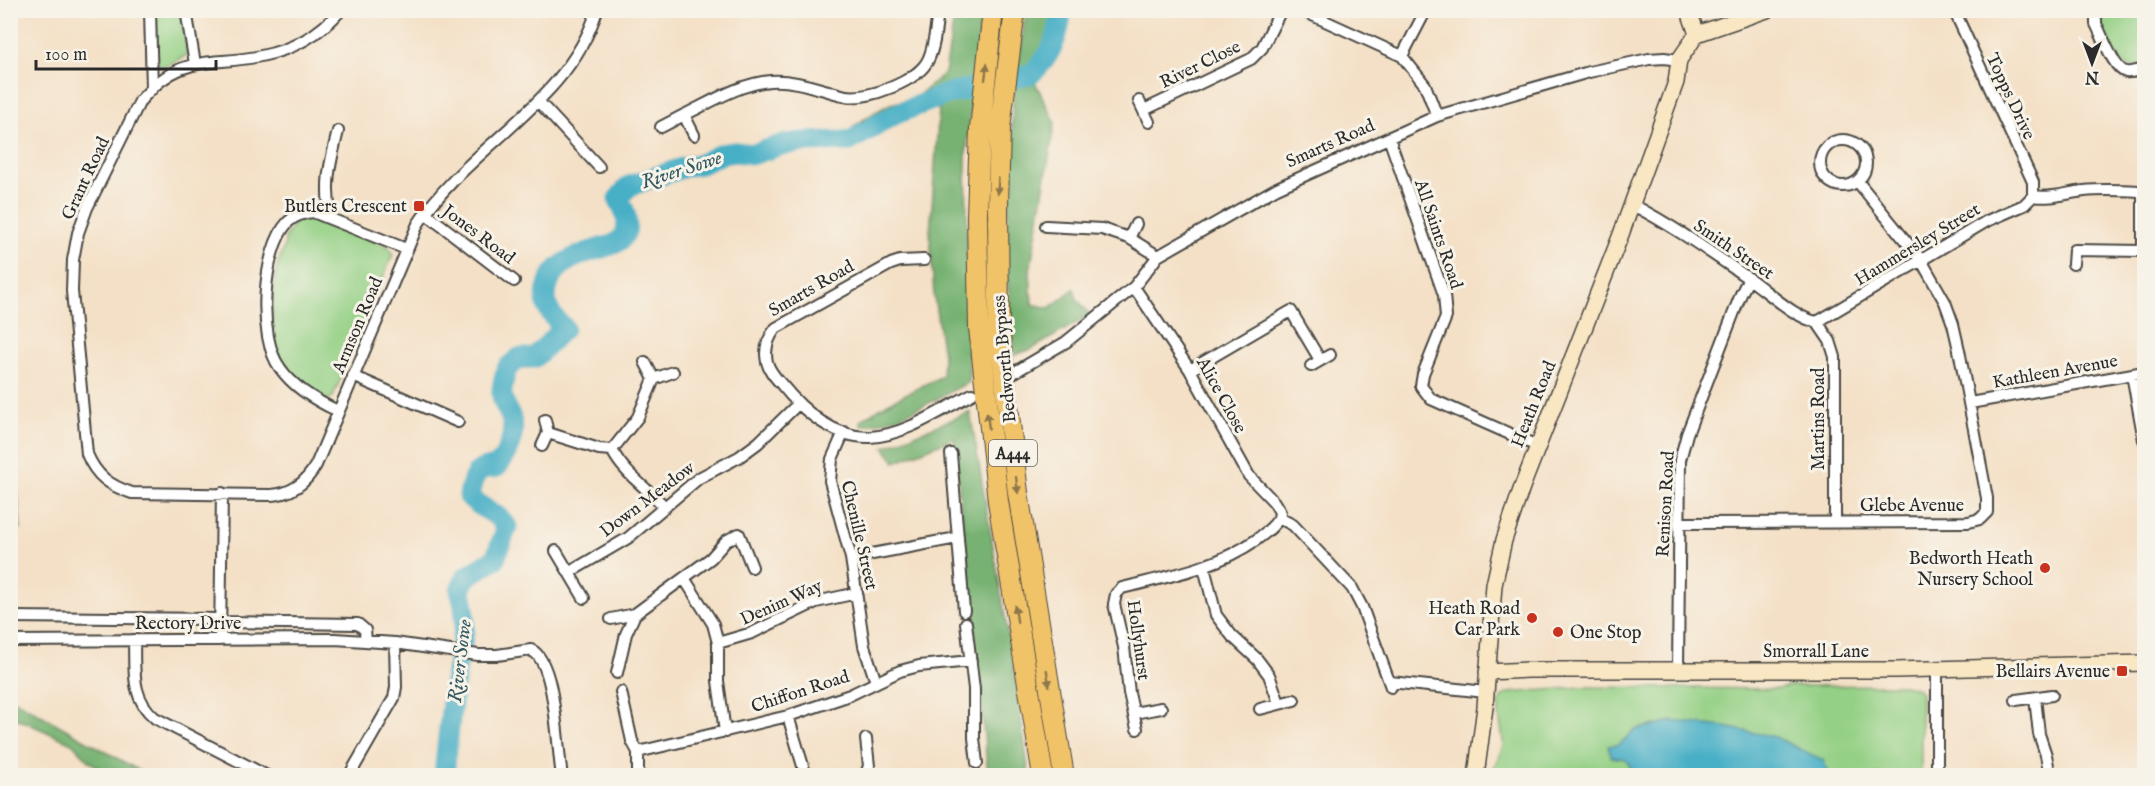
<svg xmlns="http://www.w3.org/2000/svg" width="2155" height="786" font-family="'IM FELL English',serif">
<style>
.green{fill:#94d085;stroke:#607e58;stroke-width:1.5}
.forest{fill:#77b272;stroke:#516e4e;stroke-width:1.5}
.water{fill:#47afc6;stroke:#396d78;stroke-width:1.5}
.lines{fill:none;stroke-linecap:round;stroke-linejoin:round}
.river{stroke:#47afc6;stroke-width:21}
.street-casing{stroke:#494642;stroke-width:14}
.secondary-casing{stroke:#494642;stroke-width:18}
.highway-casing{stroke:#494642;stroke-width:22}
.street{stroke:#fff;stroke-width:10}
.secondary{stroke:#f9e7c3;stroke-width:15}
.highway{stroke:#f1c369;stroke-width:20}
.oneway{fill:#8e774a}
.poi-dot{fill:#c8321e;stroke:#f7f3e8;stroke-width:2}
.labels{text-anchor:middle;stroke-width:6;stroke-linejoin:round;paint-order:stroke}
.shield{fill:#f7f3e8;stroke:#686764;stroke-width:1.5}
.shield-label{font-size:16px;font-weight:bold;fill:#2b2b2b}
.street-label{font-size:18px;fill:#2b2b2b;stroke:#f7f3e8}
.poi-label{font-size:18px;fill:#2b2b2b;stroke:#f7f3e8;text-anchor:end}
.water-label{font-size:20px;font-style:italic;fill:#355961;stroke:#f7f3e8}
</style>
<rect width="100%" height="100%" fill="#f7f3e8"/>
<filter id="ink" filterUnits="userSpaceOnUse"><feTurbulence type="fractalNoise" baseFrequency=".0167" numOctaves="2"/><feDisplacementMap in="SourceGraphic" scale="12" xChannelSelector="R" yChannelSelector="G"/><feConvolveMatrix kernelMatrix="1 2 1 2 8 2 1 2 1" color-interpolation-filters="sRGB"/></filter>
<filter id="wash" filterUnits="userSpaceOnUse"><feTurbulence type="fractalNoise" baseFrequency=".008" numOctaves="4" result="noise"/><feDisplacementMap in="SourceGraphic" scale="24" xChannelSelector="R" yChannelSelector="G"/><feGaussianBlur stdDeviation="1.35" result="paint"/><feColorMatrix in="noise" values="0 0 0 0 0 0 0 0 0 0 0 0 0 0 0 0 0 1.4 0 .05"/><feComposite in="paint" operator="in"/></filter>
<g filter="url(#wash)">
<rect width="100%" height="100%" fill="#f4e0c6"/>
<!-- green -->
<path class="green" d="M155,11H180L187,53V55L162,68L156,60Z
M2104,11H2144V64L2133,67L2121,63L2101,25L2100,17Z
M310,217L318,218L389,247L393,254L333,397L328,400C313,393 285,375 279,359C270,329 271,297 277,267C279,257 287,246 285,237L295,222Z
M10,448H13L21,529L11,531Z
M1903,685L1917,688L1921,693V775L1489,776C1494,766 1502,754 1503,744C1504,729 1490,701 1508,693L1582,687L1777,689L1789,686Z"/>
<!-- forest -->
<path class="forest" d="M955,11H981L966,155L969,382C934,400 901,421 861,426V420L888,403L942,376L943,355L934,296L930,233L939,109C906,106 888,124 863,142L850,134L854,126L872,114L890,104L915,98L945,73Z
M1026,11H1061C1060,35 1050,57 1031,74L1055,122L1030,271L1032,304L1049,308L1074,289L1077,299L1090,315L1032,349L1015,355L1006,265L1013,100Z
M970,412L1017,687L1029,775H988L954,438L895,462L884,447Z
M11,698L147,775H110L90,762L72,743L11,716Z"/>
<!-- water -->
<path class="water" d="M1672,721L1725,727L1775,737L1823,760L1830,775H1642L1631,768L1625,759L1611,757L1608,746L1620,744L1634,730Z"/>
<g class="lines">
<!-- river -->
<path class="river" d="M444,776C447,743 451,710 455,678C460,646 471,622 460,590L466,577L495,559L507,527C500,513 479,509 469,496C471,485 474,469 487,468C490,468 494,468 497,467C506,456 517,434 511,418C508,409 501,402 502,391C502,384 505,375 507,368L519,358H534L564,328C552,316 543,308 547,289C552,264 577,255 598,249C604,247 611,246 616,243C633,233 627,212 618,199L629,186L688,166L701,164L721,154L735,152L754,154L781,145L802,142L850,141L896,114L947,94L1031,74C1050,58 1060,35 1061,10"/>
</g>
</g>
<g filter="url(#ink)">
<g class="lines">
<defs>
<path id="street" d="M150,10L152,89
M186,10L195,64
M341,10C320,34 292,50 261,56C209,67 181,52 140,101L87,208L78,233L73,260L72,291L87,454C96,476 110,486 132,493L271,495C291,494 306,483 316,465L418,224C468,146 569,103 597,10
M1301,10L1402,56L1425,85L1437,116
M1954,10L2033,182V196
M2099,10L2096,17V24C2102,35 2114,70 2126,72C2132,73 2139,70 2144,69
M1402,56L1426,10
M538,101L599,167
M1139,101L1149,122
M1144,110L1251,59L1262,48L1281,10
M684,115C711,102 739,84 770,81C796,79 821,90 846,96C868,100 918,81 928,60C935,46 936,26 938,10
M661,127L684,115L694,135
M1389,138L1444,295L1446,317L1423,374L1421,386L1431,399L1537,446
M1820 163a23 23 0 1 1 46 0a23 23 0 1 1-46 0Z
M2033,196C2051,199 2066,193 2084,191C2103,189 2121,190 2141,191L2143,194V251
M1631,204C1672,225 1710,252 1748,278C1767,291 1795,318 1817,322
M425,213L514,281
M331,218C324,183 330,164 338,131
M1046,226L1102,229L1129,238L1158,256
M1129,238L1136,224
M924,260L900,261L891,264L776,328C768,338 764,349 767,362C769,371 776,378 782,385C803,411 834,438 870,437C906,435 941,410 972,394
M2073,264L2074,250L2144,251
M1134,287L1190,370L1249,476L1274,502L1280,512L1279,518L1293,525L1352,588L1362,607L1391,687
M1817,322L1987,221L2024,205L2033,196
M1817,322L1830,341L1835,357V522
M1311,366L1330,355
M1190,370L1291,311L1320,360
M1015,372L1066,342L1134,287L1158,256L1277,188L1437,116L1589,72L1649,59L1664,58L1679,60
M2132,374L2144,440
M353,376L458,422
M654,379L673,372
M1970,403L2144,372
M338,411C316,401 294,388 280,368C257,337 262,250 288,222C295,215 303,213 313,212L406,249
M844,432L832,459L830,481L851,558L864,646L876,682
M548,433L599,449L612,450C624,474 646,487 665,507
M542,446L548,433L545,420
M612,450L638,417L654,379L645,362
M951,454L964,611
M1679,523L1968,522L1980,519L1987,512V498L1959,350L1953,324L1945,302L1921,260L1858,182
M556,551L584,598
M851,558L957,538
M1204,567L1216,615L1232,636L1257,659L1269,675L1279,703
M570,572L628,538L699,478L739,457L758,443L798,404
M684,578L713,624L718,643V681L725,732
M10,617L220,619
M611,619L635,614
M220,622L358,624L365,630L366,641
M966,623L974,689V738L977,763
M134,640C135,669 130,697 155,718L267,776
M220,640L222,493
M10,641L335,639L395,643L478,655H497L531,650C556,660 557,749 562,776
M718,643L752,633L816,602L857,593
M1678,671L1680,460L1687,434L1741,294L1749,278
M617,673L626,634L635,614L711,558L726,541L739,534L752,567
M1390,682L1486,692
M621,692L632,741L638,752V776
M2035,698L2039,734L2046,755L2050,776
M2016,700L2052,695
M1260,709L1294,700
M1134,713L1161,708
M788,716L806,776
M1137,729L1129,693L1124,647L1114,604L1116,594L1122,588C1169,576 1216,568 1256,540C1265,533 1273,528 1279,518
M638,752L788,716L850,695L900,671L919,666L971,661
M349,776L394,698L396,687L395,643
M865,776L869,766L866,739
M1937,776V669"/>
<path id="secondary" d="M1691,10V17L1697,34
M1697,34L1767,10
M1487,672L1529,670H1896L2144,663
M1476,776L1485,707L1494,585L1504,540L1522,487L1620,237L1676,82L1679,60L1697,34"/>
<path id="highway" d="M993,10L980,129L977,215L979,328L998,501L1043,776
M1015,10L1000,128L998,206L999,328L1018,493L1064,776"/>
</defs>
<!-- street casing -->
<use href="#street" class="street-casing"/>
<!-- secondary casing -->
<use href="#secondary" class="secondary-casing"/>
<!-- highway casing -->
<use href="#highway" class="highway-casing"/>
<!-- street -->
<use href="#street" class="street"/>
<!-- secondary -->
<use href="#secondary" class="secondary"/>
<!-- highway -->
<use href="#highway" class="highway"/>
</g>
<!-- one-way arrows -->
<defs><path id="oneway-solid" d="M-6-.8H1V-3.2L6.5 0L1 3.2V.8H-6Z" transform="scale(1.5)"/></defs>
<g class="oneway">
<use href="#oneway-solid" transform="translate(986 72) rotate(-83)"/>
<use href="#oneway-solid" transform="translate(998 186) rotate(92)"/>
<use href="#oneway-solid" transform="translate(988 421) rotate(-97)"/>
<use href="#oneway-solid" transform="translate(1017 485) rotate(83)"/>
<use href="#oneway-solid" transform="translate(1016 614) rotate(-99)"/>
<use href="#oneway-solid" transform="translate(1048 678) rotate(81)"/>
</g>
</g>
<!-- markers -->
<g class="poi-dot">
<rect x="413" y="200" width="12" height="12" rx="3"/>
<circle cx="2045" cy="568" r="6"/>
<circle cx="1532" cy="618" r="6"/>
<circle cx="1558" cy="632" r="6"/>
<rect x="2116" y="665" width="12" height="12" rx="3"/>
</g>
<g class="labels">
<!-- shield labels -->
<rect class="shield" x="989" y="440" width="48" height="26" rx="4.5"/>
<g class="shield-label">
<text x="1013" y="459">A444</text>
</g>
<!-- street labels -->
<g class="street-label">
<text transform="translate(1200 64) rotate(-26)" y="6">River Close</text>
<text transform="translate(2011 96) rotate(65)" y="6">Topps Drive</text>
<text transform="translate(1330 143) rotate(-24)" y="6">Smarts Road</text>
<text transform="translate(85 178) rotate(-65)" y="6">Grant Road</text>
<text transform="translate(479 234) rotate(37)" y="6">Jones Road</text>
<text transform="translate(1439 234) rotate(71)" y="6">All Saints Road</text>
<text transform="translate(1917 244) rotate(-31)" y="6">Hammersley Street</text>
<text transform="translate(1734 249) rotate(34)" y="6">Smith Street</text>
<text transform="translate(811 288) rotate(-30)" y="6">Smarts Road</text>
<text transform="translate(357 325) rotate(-67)" y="6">Armson Road</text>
<text transform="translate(1004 359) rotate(-95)" y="6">Bedworth Bypass</text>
<text transform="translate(2055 371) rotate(-10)" y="6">Kathleen Avenue</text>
<text transform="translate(1222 395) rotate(61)" y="6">Alice Close</text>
<text transform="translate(1533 404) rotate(-68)" y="6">Heath Road</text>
<text transform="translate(1818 419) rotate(-90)" y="6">Martins Road</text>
<text transform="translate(647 499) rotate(-37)" y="6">Down Meadow</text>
<text transform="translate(1665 504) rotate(-87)" y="6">Renison Road</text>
<text x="1912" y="511">Glebe Avenue</text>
<text transform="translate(860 535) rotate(77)" y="6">Chenille Street</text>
<text transform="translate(781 602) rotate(-24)" y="6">Denim Way</text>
<text x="188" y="629">Rectory Drive</text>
<text transform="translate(1139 640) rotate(82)" y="6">Hollyhurst</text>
<text x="1816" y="657">Smorrall Lane</text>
<text transform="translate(800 691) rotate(-18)" y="6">Chiffon Road</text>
</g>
<!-- poi labels -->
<g class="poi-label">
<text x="407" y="212">Butlers Crescent</text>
<text x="2033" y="564">Bedworth Heath<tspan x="2033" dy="21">Nursery School</tspan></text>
<text x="1520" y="614">Heath Road<tspan x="1520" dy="21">Car Park</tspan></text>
<text x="1570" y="638" text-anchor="start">One Stop</text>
<text x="2110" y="677">Bellairs Avenue</text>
</g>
<!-- water labels -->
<g class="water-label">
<text transform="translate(681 169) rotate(-18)" y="7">River Sowe</text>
<text transform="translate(459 661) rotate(-83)" y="7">River Sowe</text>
</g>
</g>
<!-- margin -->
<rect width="2155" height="786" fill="none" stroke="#f7f3e8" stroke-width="36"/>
<!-- north arrow -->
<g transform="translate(2092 63) rotate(180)" stroke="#f7f3e8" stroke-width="4.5" paint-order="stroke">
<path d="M0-4.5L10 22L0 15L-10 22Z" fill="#2b2b2b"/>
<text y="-9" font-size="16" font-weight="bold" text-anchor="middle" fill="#2b2b2b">N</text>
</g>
<!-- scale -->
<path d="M36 60v9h180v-9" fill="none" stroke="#2b2b2b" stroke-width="3"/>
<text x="45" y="60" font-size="18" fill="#2b2b2b" stroke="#f7f3e8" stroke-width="4.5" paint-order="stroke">100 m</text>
</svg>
